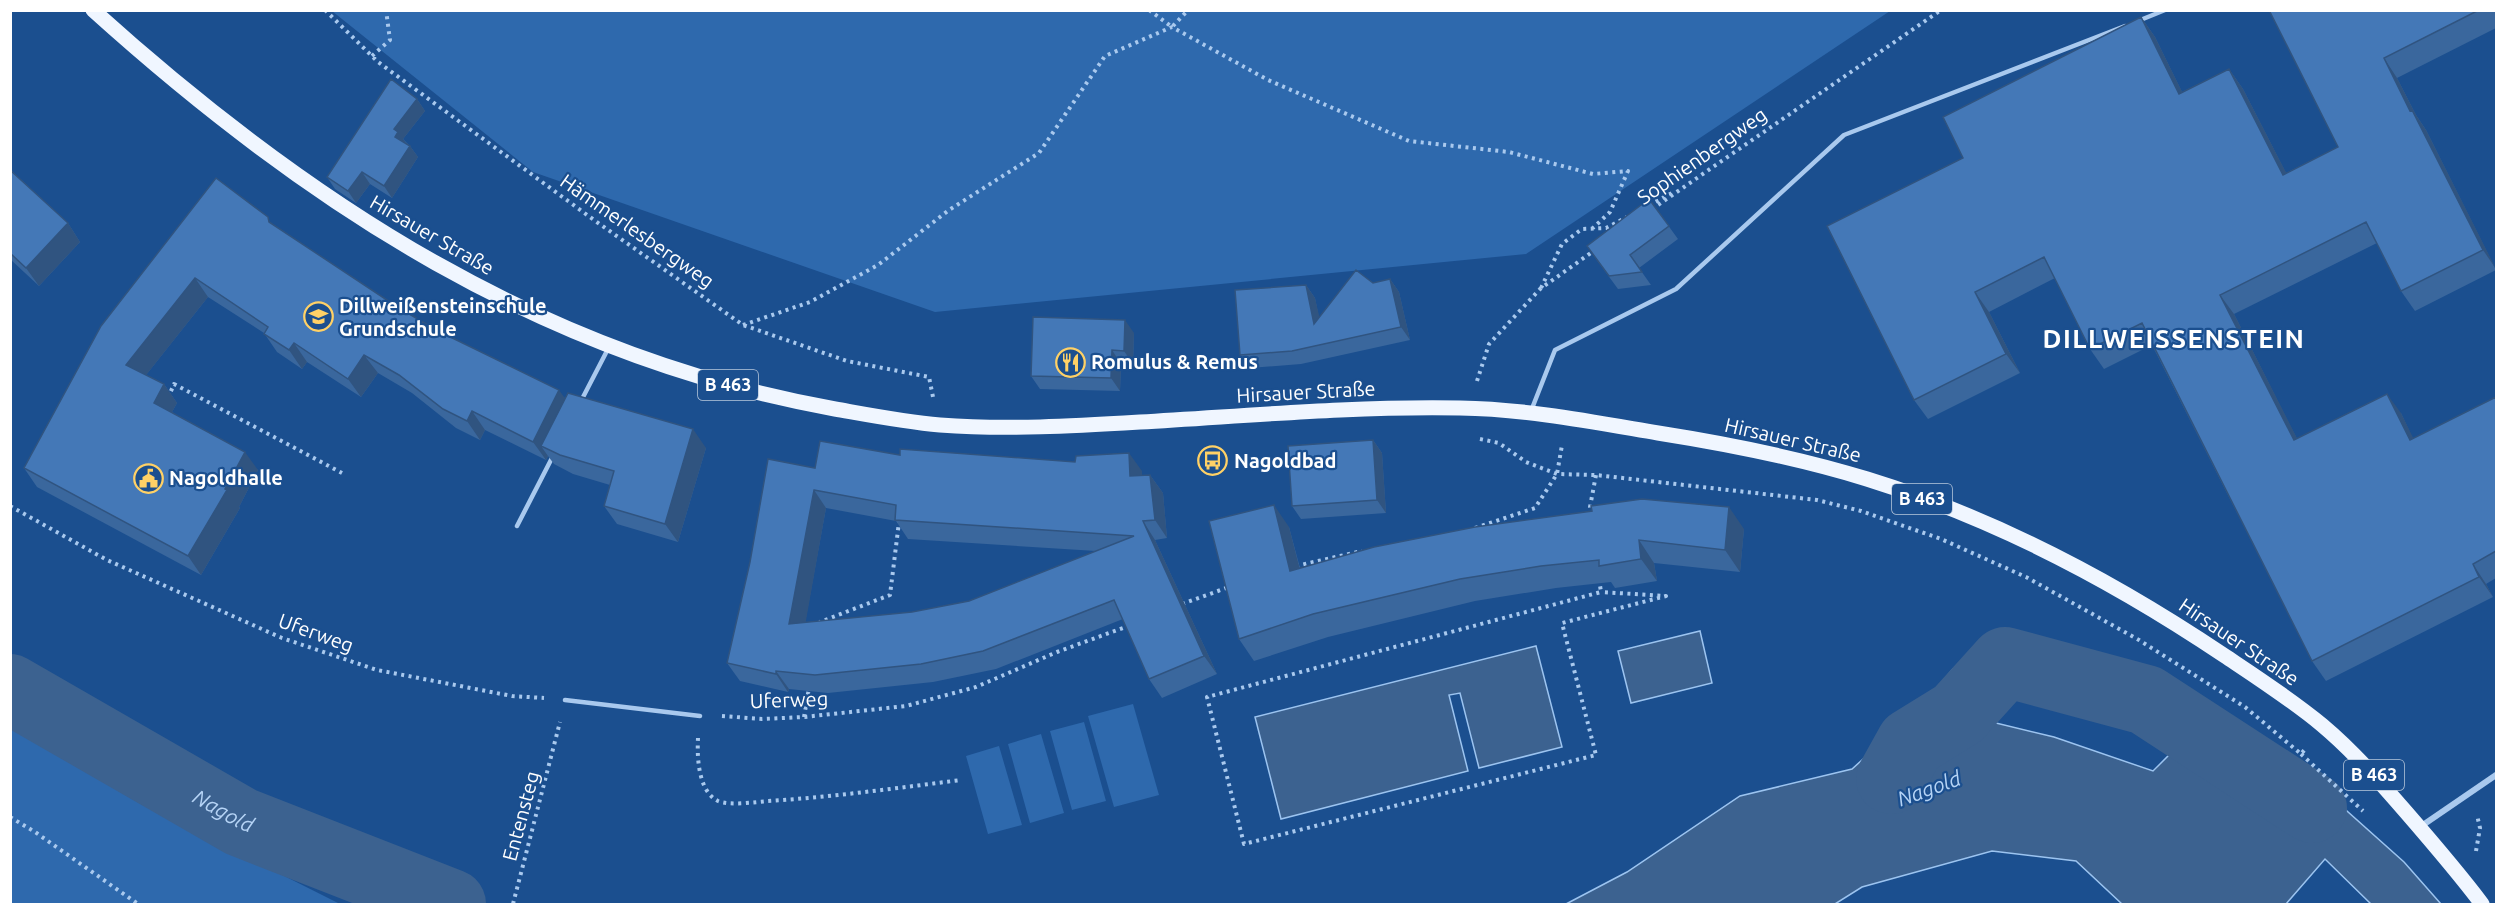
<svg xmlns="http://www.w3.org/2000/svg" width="2507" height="915" font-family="Ubuntu,sans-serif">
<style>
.green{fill:#2e69ad}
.water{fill:#3c6290;stroke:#9cc4f0;stroke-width:1.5}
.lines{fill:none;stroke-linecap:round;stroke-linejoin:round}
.river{stroke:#3c6290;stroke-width:70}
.path{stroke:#a9c9ee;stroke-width:4;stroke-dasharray:3 4.5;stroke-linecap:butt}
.service{stroke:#a9c9ee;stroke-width:4.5}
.minor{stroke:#a9c9ee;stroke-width:6}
.primary{stroke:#f0f6ff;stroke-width:15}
.wall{fill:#3a679d;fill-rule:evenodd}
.shaded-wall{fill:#305480}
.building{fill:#4478b7;stroke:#305480;stroke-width:1.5;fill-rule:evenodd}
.labels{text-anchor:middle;stroke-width:4.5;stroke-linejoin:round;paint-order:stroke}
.shield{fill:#1b4f8f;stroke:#bbcadd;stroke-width:1.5}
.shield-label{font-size:18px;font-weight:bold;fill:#fff}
.street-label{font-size:20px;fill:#fff;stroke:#1b4f8f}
.poi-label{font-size:20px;font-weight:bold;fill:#fff;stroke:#1b4f8f;text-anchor:start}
.water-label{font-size:21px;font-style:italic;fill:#b5d3f5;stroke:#1b4f8f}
.district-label{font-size:26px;font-weight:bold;letter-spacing:1.5px;fill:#fff;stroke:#1b4f8f}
</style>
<rect width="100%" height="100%" fill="#1b4f8f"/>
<!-- green -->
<path class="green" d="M332,11H1890L1526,254L935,312L533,172Z
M1133,704L1159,795L1114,807L1088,716Z
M1084,722L1106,801L1072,810L1050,731Z
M11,727L139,803L340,904H11Z
M1041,734L1064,813L1030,823L1008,744Z
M999,746L1022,825L988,834L966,756Z"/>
<!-- water -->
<path class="water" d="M1700,631L1712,683L1631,703L1618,651Z
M1536,646L1562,747L1479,768L1460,693L1449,695L1468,771L1281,819L1255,717Z
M2005,663L1959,714L2054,737L2153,771L2172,752L2252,793L2287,826L2329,795L2404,862L2441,904H2371L2325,859L2286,904H2122L2076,861L1992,851L1862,887L1835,904H1566L1627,872L1740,796L1852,769L1920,708L1953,669Z"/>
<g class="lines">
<!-- river -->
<g class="river">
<path id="s1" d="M10,689L241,822L451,904"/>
<path d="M1891,779L1911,743L1958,714L2005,662L2146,700L2312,808"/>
</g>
<!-- path -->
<path class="path" d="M325,10L378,62L594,220L743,325L847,361L929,377L933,397
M1149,10L1172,27L1188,10
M372,56L390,40L386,10
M1649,205L1672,193
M1652,209L1941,10
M1541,288L1562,244L1582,229L1606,228L1627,217
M743,325L810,302L878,265L949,210L1039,153L1105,56L1172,27L1268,80L1409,141L1509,152L1593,174L1628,171L1610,212L1593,228
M1477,381L1489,344L1540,289L1595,250
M168,398L174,384L342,473
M1480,439L1499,443L1526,462L1557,474L1596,475L1817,500L1861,511L1941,539L2026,577L2139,640L2245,707L2301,754L2307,747
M10,506L107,560L282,638L377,670L512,696L544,698
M1591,515L1590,507L1596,475
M1475,528L1535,508L1557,474L1562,445
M1296,566L1362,551
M1599,579L1601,592L1207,697L1244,844L1596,755L1562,623L1666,596L1601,592
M1182,604L1229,587
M819,624L820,622L890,595L899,522
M722,716L762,719L804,717L906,706L976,687L1057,652L1131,625
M804,717L809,688
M698,738C697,757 698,791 718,801C729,806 756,802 768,801C833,797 897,788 961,780
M2301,754L2363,811
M10,817L35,832L138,904
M2476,851L2480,828L2477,815
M513,904L560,722"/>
<!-- service -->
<path class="service" d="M2138,21L2165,10
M581,401L609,347
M1531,411L1555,350L1676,289L1844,135L2125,26
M517,526L553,456
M565,700L700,716"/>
<!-- minor -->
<path class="minor" d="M2420,827L2496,775"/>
<!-- primary -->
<path class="primary" d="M93,10C309,205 544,357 835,409C869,415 905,422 940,425C1007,430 1074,426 1140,422C1247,416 1353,406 1460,408C1527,409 1593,422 1658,433C1728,444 1799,458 1867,479C1994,518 2115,582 2225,656C2258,678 2292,700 2322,725C2353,751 2380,782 2406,812C2432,842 2458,872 2482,904"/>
</g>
<!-- wall -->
<path class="wall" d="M2269,10H2496V28L2397,78L2416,115L2426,130L2496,270L2415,311L2401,291L2377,243L2234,314L2297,439L2401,413L2413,439L2496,397V578L2486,584L2493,597L2326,681L2312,661L2152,345L2104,369L2090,349L2055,278L1989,312L2020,373L1928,419L1914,400L1963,158L2141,17L2155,37L2182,92L2229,69L2243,89L2286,173L2338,147Z
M417,99L425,111L403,139L410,146L418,157L392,198L370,184L356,203L335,189L327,177Z
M10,168L14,173L68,223L80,242L39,286L10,259Z
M1649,199L1678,239L1639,268L1651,285L1618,289L1596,259Z
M274,225L396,306L436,330L565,398L706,448L678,542L617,524L604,506L610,485L573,474L554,464L548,456L546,460L485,430L480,440L456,428L412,393L378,373L361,397L307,362L302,369L277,352L264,333L208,297L146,375L164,384L177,403L172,412L258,470L239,507L240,508L201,575L37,487L24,468L101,326Z
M1390,279L1399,292L1410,340L1301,364L1249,368L1240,355L1306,285L1315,298L1319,318L1373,283Z
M1134,333L1133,364H1121L1120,391L1040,389L1031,376Z
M1373,440L1382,453L1386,513L1301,519L1292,506Z
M900,455L1075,462L1142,471V475H1150L1163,493L1167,538L1155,540L1217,674L1162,698L1149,679L1123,619L996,669L933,682L828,693L789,689L788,692L740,681L727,663L815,468ZM826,508L896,521L908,539L1096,551L969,601L912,612L805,623Z
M1289,527L1300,568L1744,529L1740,572L1654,563L1657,581L1615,588L1611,582L1556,588L1475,601L1328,637L1254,661L1239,639Z"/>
<!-- shaded-wall -->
<path class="shaded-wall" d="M2141,17L2155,37L2193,114L2179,94Z
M2384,58L2397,78L2416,115L2426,130L2496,269L2483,250L2410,111Z
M2229,69L2243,89L2297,194L2283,175Z
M417,99L425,111L403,139L406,143L395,137L394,129Z
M410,146L418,157L392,198L384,186Z
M362,172L370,184L356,203L348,191Z
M68,223L80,242L39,286L26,268Z
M195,278L208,297L139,384L126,365Z
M1390,279L1399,292L1410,340L1401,327Z
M1306,285L1315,298L1324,337L1314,324Z
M1975,292L1989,312L2020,373L2006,354Z
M2220,295L2234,314L2308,460L2294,440Z
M1125,320L1134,333L1133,364L1124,351Z
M294,343L307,362L302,369L289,350Z
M1112,350L1121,364L1120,391L1111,378Z
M364,355L378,373L361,397L348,379Z
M164,384L177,403L167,421L154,403Z
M559,390L572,408L541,446L548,456L546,460L533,442Z
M2387,394L2401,413L2424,460L2410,440Z
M472,411L485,430L480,440L467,421Z
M693,429L706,448L678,542L665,524Z
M1373,440L1382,453L1386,513L1377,500Z
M245,452L258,470L239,507L240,508L201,575L188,556Z
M1129,453L1142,471L1143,494L1130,476Z
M1150,475L1163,493L1167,538L1155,520Z
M814,490L826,508L802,643L789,624Z
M1274,505L1289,527L1306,593L1290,571Z
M1729,507L1744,529L1740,572L1725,550Z
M1143,521L1155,540L1217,674L1204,656Z
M1639,540L1654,563L1657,581L1641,559Z
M2473,564L2486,584L2493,597L2479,577Z
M776,671L789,689L788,692L776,674Z"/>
<!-- building -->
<path class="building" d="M2269,10H2479L2384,58L2410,111L2412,110L2483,250L2401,291L2366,222L2220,295L2294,440L2387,394L2410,440L2496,397V551L2473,564L2479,577L2312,661L2142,323L2090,349L2044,257L1975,292L2006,354L1914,400L1827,226L1963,158L1943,117L2141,17L2179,94L2229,69L2283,175L2338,147Z
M391,79L417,99L394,129L398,132L395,137L410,146L384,186L362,172L348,191L327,177Z
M10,170L68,223L26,268L10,253Z
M216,178L268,217L269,222L396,306L436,330L559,390L533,442L472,411L467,421L443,409L399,375L364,355L348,379L294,343L289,350L264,334L268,327L195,278L126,365L164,384L154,403L245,452L225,489L227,490L188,556L24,468L101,326Z
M1649,199L1669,226L1630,255L1642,272L1609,276L1587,246Z
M1356,270L1373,283L1390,279L1401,327L1292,351L1240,355L1235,290L1306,285L1314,324Z
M1033,317L1125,320L1124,351L1112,350L1111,378L1031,376Z
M568,393L693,429L665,524L604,506L614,471L560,455L541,446Z
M1373,440L1377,500L1292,506L1288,446Z
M820,441L900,455V449L1075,462L1076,456L1129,453L1130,476L1150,475L1155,520L1143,521L1204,656L1149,679L1114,600L983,651L921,664L815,675L776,671V674L727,663L750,562L768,459L815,468ZM814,490L896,505L895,520L1134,536L969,601L912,612L789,624Z
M1642,499L1729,507L1725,550L1639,540L1641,559L1599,566V560L1541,566L1460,579L1313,614L1239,639L1209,521L1274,505L1290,571L1374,547L1475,527L1592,511L1591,506Z"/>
<!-- icons -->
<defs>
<symbol id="school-ring" viewBox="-11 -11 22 22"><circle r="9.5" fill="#1b4f8f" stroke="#ffd166" stroke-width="1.5"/><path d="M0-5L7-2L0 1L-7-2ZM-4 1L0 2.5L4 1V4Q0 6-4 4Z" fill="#ffd166"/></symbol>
<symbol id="restaurant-ring" viewBox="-11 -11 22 22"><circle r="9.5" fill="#1b4f8f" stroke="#ffd166" stroke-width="1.5"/><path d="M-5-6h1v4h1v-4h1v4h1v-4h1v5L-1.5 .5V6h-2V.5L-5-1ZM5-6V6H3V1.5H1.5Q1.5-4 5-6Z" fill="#ffd166"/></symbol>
<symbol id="bus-ring" viewBox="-11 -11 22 22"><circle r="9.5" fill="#1b4f8f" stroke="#ffd166" stroke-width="1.5"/><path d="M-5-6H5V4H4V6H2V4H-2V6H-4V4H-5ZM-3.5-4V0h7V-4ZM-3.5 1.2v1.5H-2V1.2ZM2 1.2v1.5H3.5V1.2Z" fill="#ffd166"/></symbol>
<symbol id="civic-ring" viewBox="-11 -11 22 22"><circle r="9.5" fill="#1b4f8f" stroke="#ffd166" stroke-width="1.5"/><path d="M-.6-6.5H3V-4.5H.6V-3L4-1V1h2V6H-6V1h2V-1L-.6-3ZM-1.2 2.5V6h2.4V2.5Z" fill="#ffd166"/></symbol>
</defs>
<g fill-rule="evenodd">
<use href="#school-ring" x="302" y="300" width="33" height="33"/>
<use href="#restaurant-ring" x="1054" y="346" width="33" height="33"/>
<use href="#bus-ring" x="1196" y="444" width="33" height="33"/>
<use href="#civic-ring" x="132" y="462" width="33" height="33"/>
</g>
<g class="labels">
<!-- shield labels -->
<g class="shield">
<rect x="698" y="370" width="60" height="30" rx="4.5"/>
<rect x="1892" y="484" width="60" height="30" rx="4.5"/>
<rect x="2344" y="760" width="60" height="30" rx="4.5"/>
</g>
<g class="shield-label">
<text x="728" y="391">B 463</text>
<text x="1922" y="505">B 463</text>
<text x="2374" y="781">B 463</text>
</g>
<!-- street labels -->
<g class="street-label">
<text transform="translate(1702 156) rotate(-35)" y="7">Sophienbergweg</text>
<text transform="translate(637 231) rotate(35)" y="7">Hämmerlesbergweg</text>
<text transform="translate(432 235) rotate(30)" y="7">Hirsauer Straße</text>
<text transform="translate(1306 392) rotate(-3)" y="7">Hirsauer Straße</text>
<text transform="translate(1793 440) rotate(13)" y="7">Hirsauer Straße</text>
<text transform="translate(316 633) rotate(20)" y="7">Uferweg</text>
<text transform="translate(2239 642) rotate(34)" y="7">Hirsauer Straße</text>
<text transform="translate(789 700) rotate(-2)" y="7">Uferweg</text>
<text transform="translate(521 816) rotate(-75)" y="7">Entensteg</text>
</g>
<!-- poi labels -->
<g class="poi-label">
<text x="339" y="313">Dillweißensteinschule<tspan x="339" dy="23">Grundschule</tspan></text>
<text x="1091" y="369">Romulus &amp; Remus</text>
<text x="1234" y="468">Nagoldbad</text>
<text x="169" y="485">Nagoldhalle</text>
</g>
<!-- water labels -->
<g class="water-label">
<text transform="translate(1929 789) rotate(-20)" y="7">Nagold</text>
<text dy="7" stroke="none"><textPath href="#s1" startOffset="246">Nagold</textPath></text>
</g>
<!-- district labels -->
<g class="district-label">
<text x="2174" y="348">DILLWEISSENSTEIN</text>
</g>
</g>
<!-- border -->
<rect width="2507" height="915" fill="none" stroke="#ffffff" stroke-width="24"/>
</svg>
